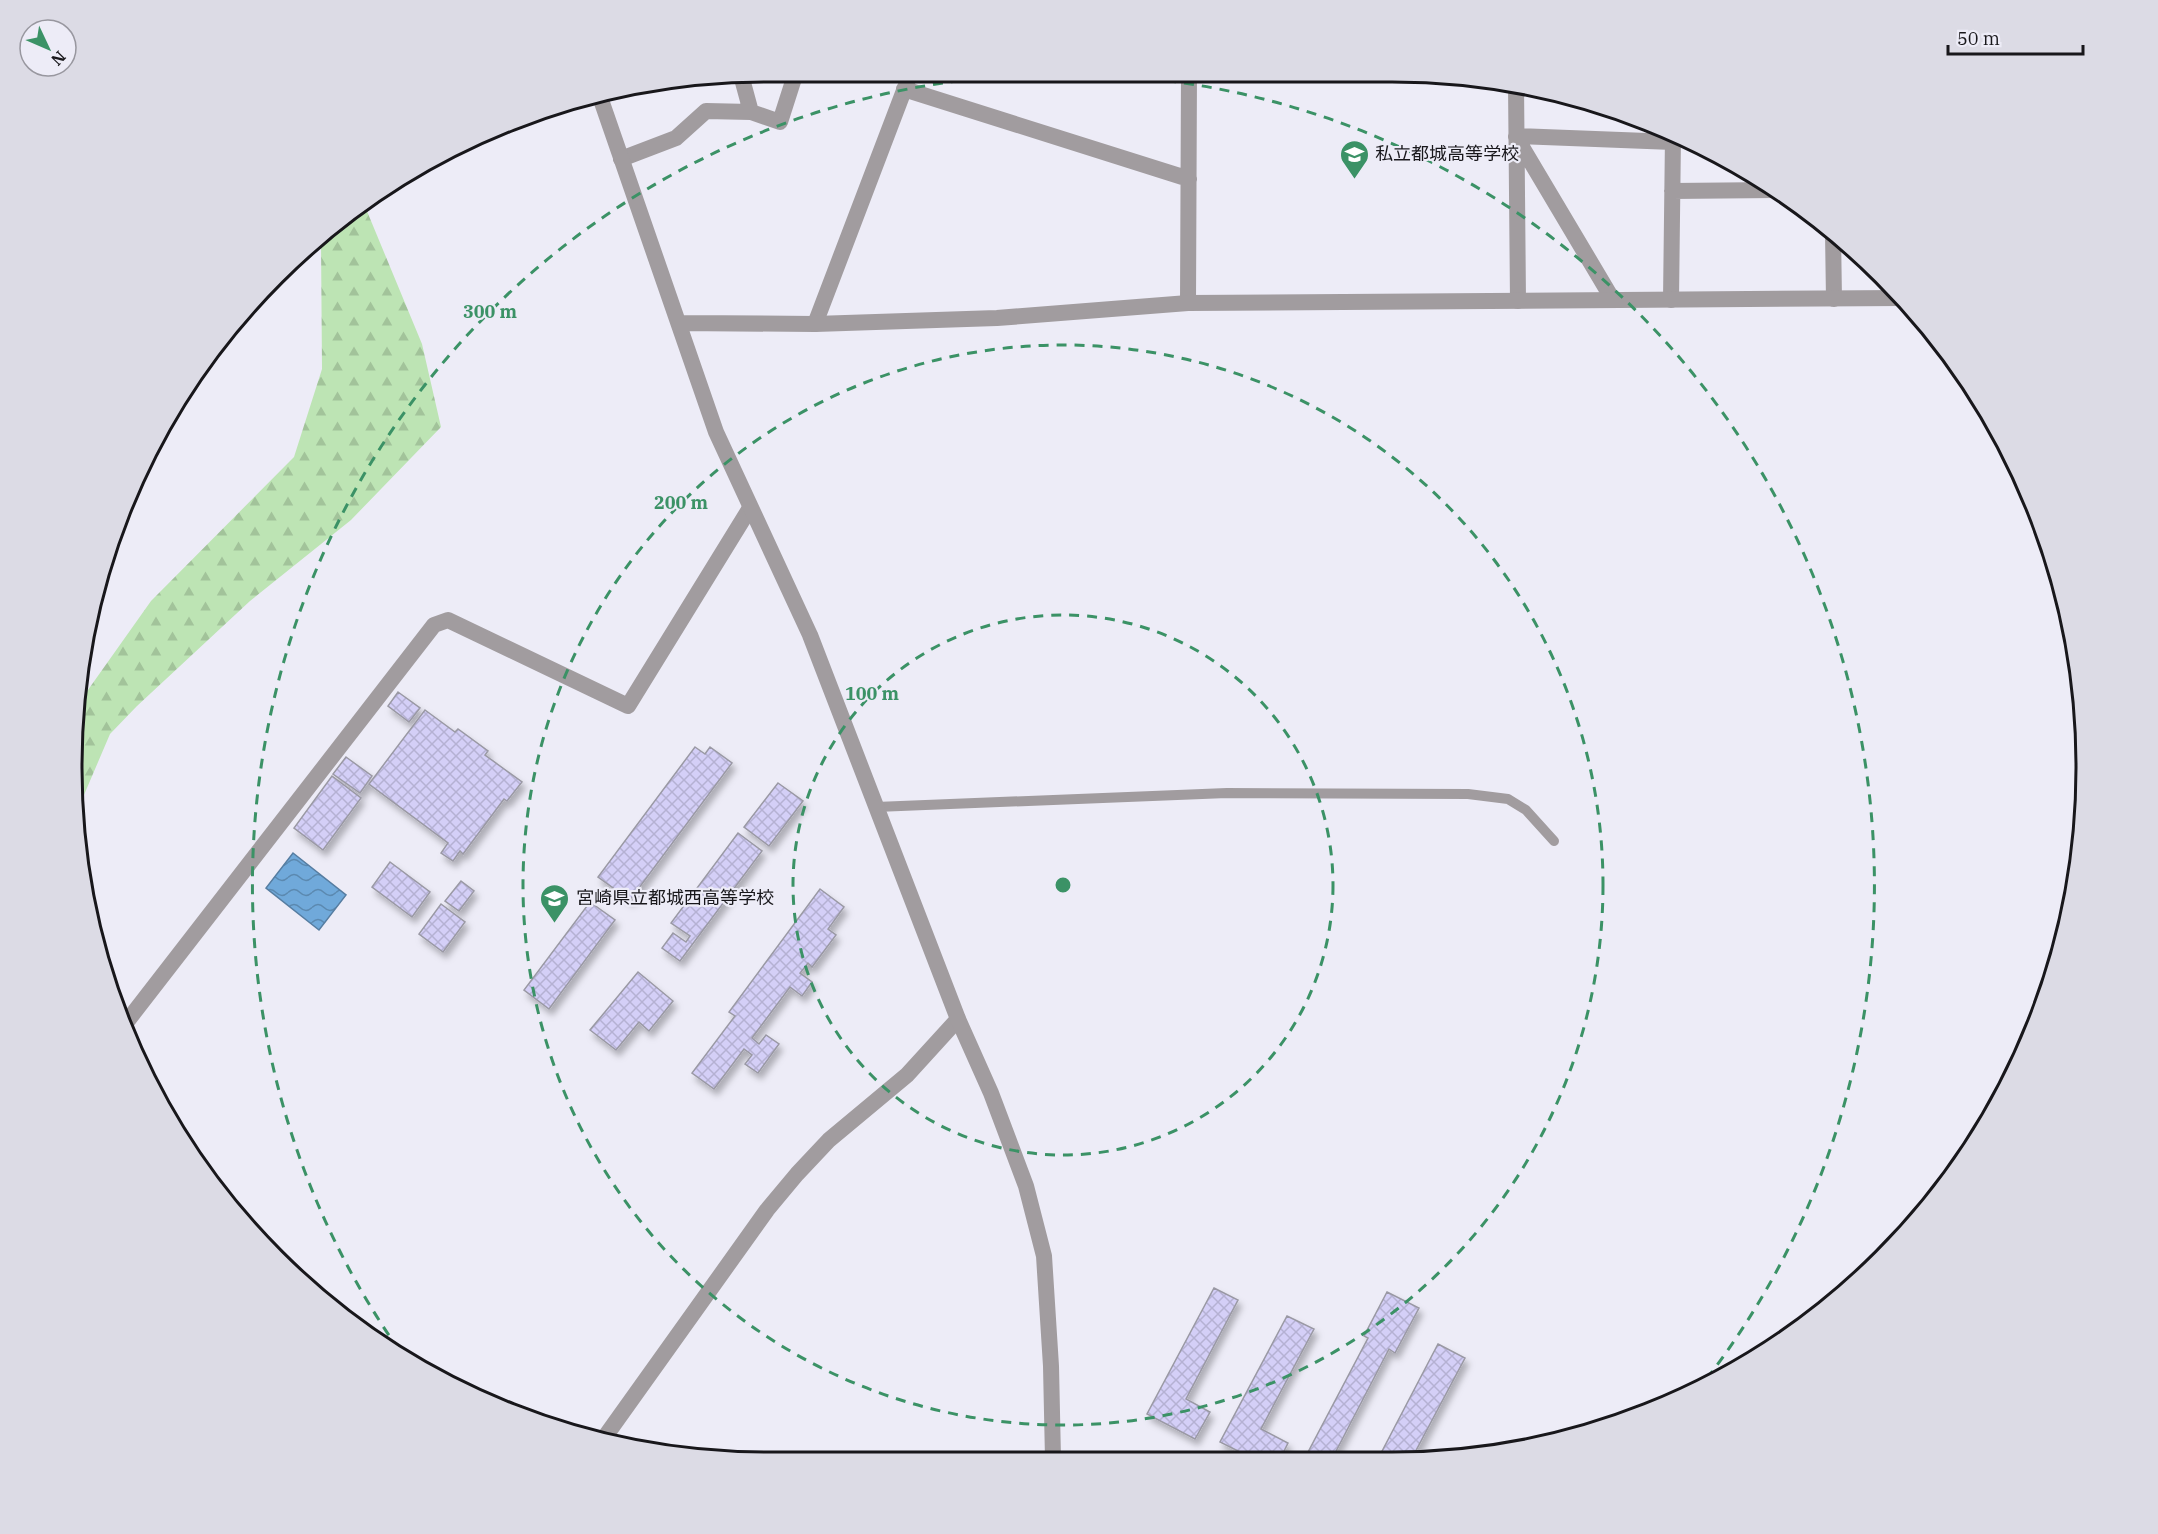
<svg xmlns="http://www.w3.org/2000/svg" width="2158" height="1534" font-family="'IBM Plex Serif','Noto Sans JP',serif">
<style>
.forest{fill:url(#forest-firs)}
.water{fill:url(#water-waves);stroke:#567da1;stroke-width:1.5}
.building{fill:url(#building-cross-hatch);stroke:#9a99a4;stroke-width:1.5;filter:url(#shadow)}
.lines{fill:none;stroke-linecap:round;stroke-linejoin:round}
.service{stroke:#a19c9f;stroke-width:10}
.minor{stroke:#a19c9f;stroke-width:16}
.tertiary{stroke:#a19c9f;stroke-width:16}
.ring{fill:none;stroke:#3b9266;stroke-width:3;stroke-dasharray:10 8}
.labels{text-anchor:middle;stroke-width:4.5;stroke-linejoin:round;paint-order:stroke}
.poi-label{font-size:18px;fill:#18171b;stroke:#edecf7;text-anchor:start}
.rim{fill:none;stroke:#18171b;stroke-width:3}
.centre{fill:#3b9266;stroke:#edecf7;stroke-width:3}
.ring-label{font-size:18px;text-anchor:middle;font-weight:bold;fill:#3b9266;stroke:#edecf7;stroke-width:4.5;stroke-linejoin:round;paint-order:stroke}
</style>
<defs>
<pattern id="forest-firs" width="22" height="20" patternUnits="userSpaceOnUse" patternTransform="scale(1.5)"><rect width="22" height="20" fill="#bde4b4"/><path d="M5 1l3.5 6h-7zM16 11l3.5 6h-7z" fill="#a2c39a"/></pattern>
<pattern id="water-waves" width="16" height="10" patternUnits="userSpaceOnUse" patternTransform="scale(1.5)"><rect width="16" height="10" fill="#70a9da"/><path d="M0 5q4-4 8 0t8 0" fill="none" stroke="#5b89b0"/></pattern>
<pattern id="building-cross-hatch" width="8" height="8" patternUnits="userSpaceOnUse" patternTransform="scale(1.5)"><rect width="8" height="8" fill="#d4cff7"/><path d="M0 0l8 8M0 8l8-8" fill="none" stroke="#b5b1d3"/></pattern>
<filter id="shadow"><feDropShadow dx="3.5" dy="6" stdDeviation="3" flood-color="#0004"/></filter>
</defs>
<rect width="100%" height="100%" fill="#edecf7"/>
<!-- forest -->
<path class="forest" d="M364,204L422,344L441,427L351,520L250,601L137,706L110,734L78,809V704L151,601L294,457L322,369L321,242Z"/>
<!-- water -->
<path class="water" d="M293,853L346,895L319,930L266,888Z"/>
<!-- building -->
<path class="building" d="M398,692L420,708L409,722L388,706Z
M425,710L455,732L458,729L488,751L485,755L522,782L507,801L504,799L463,854L460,851L453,861L441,853L448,843L369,784Z
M695,747L705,754L710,747L732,763L630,900L598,877Z
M346,757L372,776L360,793L333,774Z
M332,776L361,798L323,850L294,828Z
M778,783L803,801L769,846L744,827Z
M738,833L762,851L680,961L662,948L673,933L686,942L690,936L671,923Z
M390,862L430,892L412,917L372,887Z
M461,881L474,891L459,911L445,901Z
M820,889L844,907L828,929L836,935L812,967L808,963L800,973L812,982L802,996L790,987L752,1038L759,1044L766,1035L779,1044L758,1073L745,1064L752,1055L744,1049L714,1089L692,1073L735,1016L729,1012Z
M590,902L615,920L549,1009L524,990Z
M441,904L465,922L443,952L419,934Z
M638,972L673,1001L649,1031L639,1022L616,1050L590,1030Z
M1214,1288L1238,1300L1186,1399L1210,1412L1195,1439L1147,1414Z
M1387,1292L1419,1308L1395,1353L1389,1349L1333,1457H1308L1306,1456L1368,1338L1364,1336Z
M1287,1316L1314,1329L1261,1429L1288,1443L1281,1457H1250L1220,1442Z
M1438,1344L1465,1358L1413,1456L1379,1457Z"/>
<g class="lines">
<!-- service -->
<path class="service" d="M876,807L1227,793L1468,794L1508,799L1526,810L1554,841"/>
<!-- minor -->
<path class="minor" d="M741,75L751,112
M1516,84L1518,301
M904,89L1189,179
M1516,136L1673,142
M1516,137L1613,300
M621,159L676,138L706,111L751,112L780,122L796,72
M1672,191L1775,190
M1833,233L1834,299
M1671,300L1673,136
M1188,303L1189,72
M815,324L911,72
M125,1024L434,625L448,620L628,706L750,508
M602,1441L767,1210L797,1174L829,1140L907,1075L958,1019"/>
<!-- tertiary -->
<path class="tertiary" d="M599,94L716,432L810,635L958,1019L991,1093L1026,1186L1044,1256L1051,1366L1053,1459
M679,323L815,324L997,318L1188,303L1902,298"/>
</g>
<!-- distance rings -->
<g class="ring">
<circle cx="1063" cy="885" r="270"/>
<circle cx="1063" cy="885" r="540"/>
<path d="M399 1350A811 811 0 1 1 1698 1390"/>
</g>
<!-- icons -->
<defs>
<symbol id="school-pin" viewBox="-11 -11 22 30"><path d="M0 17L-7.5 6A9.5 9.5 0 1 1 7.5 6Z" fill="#3b9266" stroke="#edecf7"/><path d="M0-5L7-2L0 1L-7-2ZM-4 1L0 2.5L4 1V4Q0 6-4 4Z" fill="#fff"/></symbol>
</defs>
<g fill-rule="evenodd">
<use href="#school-pin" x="1338" y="138" width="33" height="45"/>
<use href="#school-pin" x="538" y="882" width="33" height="45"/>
</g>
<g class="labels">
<!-- poi labels -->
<g class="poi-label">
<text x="1375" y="160">私立都城高等学校</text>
<text x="576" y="904">宮崎県立都城西高等学校</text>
</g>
</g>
<!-- crop -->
<path d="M0 0H2158V1534H0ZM766 82H1392A684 684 0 0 1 2076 766V768A684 684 0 0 1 1392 1452H766A684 684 0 0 1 82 768V766A684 684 0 0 1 766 82Z" fill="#dcdbe5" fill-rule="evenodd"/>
<path class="rim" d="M766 82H1392A684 684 0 0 1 2076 766V768A684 684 0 0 1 1392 1452H766A684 684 0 0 1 82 768V766A684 684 0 0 1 766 82Z"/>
<circle cx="1063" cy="885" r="9" class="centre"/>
<g class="ring-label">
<text x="490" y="318">300 m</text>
<text x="681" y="509">200 m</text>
<text x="872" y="700">100 m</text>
</g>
<!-- north arrow -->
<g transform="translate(48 48) rotate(134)"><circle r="28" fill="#edecf7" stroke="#98979f" stroke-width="1.5"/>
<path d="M0-4.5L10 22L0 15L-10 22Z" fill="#3b9266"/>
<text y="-9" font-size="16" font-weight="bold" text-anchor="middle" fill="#18171b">N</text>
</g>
<!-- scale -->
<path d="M1948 45v9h135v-9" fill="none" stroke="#18171b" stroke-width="3"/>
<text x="1957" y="45" font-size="18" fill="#18171b" stroke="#edecf7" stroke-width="4.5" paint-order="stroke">50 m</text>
</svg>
